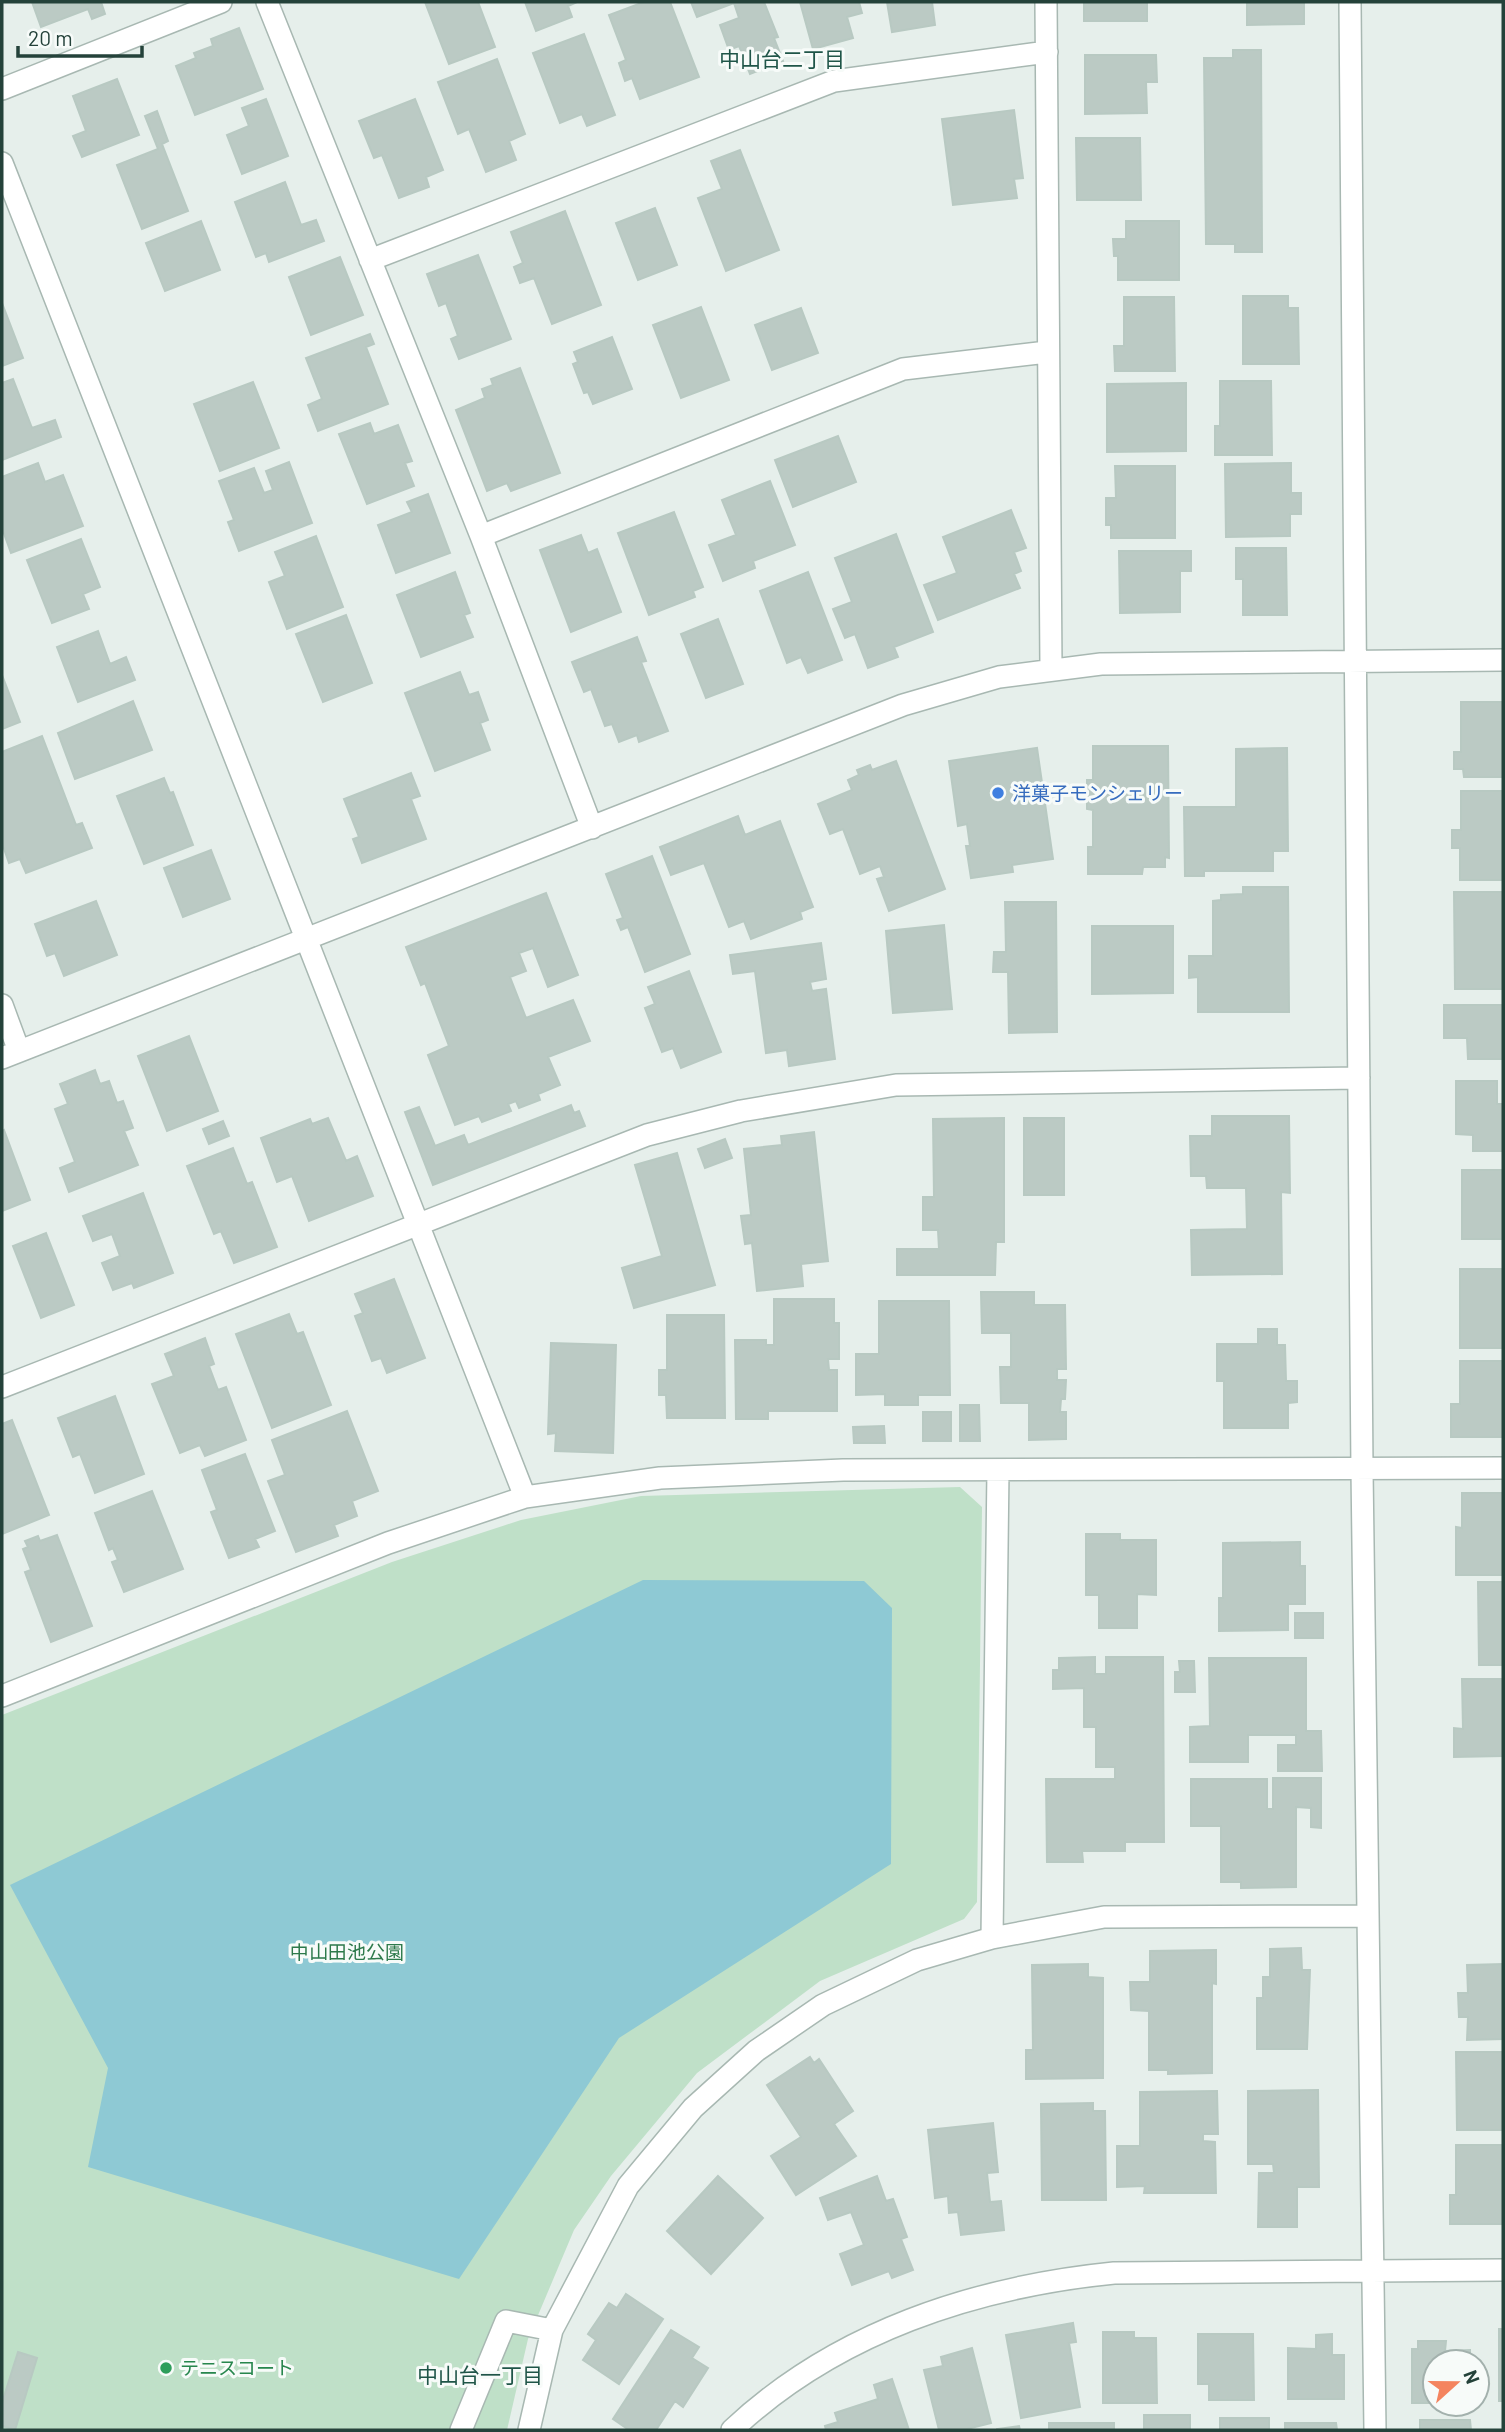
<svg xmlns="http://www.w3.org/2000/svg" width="1505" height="2432" font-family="Barlow,'Noto Sans JP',sans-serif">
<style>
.green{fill:#bfe0c8}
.water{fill:#8ec9d4}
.building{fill:#bbcac4;stroke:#b8c9c2;stroke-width:2}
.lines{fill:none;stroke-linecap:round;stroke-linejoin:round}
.minor-casing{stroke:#a8b8b2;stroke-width:24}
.minor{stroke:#fff;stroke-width:21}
.shop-dot{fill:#3f7fe0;stroke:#f7fbf9;stroke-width:2.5}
.leisure-dot{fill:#2e9e5b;stroke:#f7fbf9;stroke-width:2.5}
.labels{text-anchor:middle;stroke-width:6;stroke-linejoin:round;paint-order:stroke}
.shop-label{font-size:19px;fill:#366cbe;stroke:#f7fbf9;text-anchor:start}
.park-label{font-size:19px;fill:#2d7a4b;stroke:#f7fbf9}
.leisure-label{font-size:19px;fill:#27864d;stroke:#f7fbf9;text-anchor:start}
.neighbourhood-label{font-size:21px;fill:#1f5548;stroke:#f7fbf9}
</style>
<rect width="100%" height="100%" fill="#e6efeb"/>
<!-- green -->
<path class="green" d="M960,1487L982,1507L977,1902L964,1919L820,1981L697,2073L611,2176L574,2230L528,2339L507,2430H2V1715L392,1562L521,1520L641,1496Z"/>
<!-- water -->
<path class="water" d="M643,1580L864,1581L892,1608L891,1864L619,2038L459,2279L88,2167L108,2068L10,1885Z"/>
<!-- building -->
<path class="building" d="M32,2H101L105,14L92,19L88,9L41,27Z
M425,2H478L495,47L449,64Z
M525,2H577L568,6L572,17L536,31Z
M644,2H670L699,77L640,99L632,78L625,81L619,63L626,60L609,15Z
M691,2H764L778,37L774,38L783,61L750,74L739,46L729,50L720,25L739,18L734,3L697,17Z
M800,2H859L862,13L847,17L853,38L813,49Z
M887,2H932L935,25L892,32Z
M1084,2H1147V21H1084Z
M1247,2H1304V24L1247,25Z
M239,28L263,89L195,115L176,66L196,58L194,53L213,46L211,39Z
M584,34L615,115L587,126L582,114L560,123L533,53Z
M1233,50H1261L1262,252H1235V244H1206L1204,58H1233Z
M1085,55H1156L1157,82H1146L1147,113L1085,114Z
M497,59L525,134L509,141L516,160L486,172L469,129L458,134L438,82Z
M117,79L139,135L82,157L73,136L86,131L73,96Z
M266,99L288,156L242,174L227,135L249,126L242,108Z
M415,99L443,170L426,177L429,187L399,198L382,155L374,158L359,121Z
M1014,110L1023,178L1014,179L1017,198L953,205L942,119Z
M157,111L168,141L162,144L188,211L142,229L117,165L158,149L145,116Z
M1076,138H1140L1141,200H1077Z
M740,150L779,250L726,271L698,198L722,189L711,161Z
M285,182L301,225L316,220L324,241L269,262L266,253L256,257L235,202Z
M655,208L677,265L638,280L616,223Z
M565,211L601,305L552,324L534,278L520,283L514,267L523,263L511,232Z
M201,221L220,270L165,291L146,243Z
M1126,221H1179V280H1118V256H1114L1113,239H1126Z
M478,255L511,339L459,359L451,339L458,336L446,303L439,306L427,274Z
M340,257L363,315L311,335L289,277Z
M1243,296H1288V308H1298L1299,364H1243Z
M1124,297H1174L1175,371H1115L1114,346H1124Z
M2,303L23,358L2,366Z
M701,307L729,380L681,398L653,325Z
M801,308L818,353L772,370L755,325Z
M370,334L374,344L366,347L388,404L318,431L308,405L322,399L306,358Z
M612,337L632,389L593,404L588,392L584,393L573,364L578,362L574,352Z
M520,368L560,473L511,491L507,483L487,491L456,410L485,398L482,389L493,385L491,379Z
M13,379L32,428L55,420L61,437L2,460V383Z
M1220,381H1271L1272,455H1215V426H1220Z
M253,382L279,448L220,471L194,404Z
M1186,383V451L1107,452V384Z
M370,423L374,434L398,425L412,461L405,463L414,486L367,504L339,434Z
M838,436L856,482L793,507L775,460Z
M289,462L312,523L239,551L228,522L234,520L219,481L254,468L264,493L273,490L266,471Z
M38,463L45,482L63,475L83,526L11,553L2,528V477Z
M1291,463V493H1301V514H1290V536L1226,537L1225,464Z
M1115,466H1175V538H1111V525H1106V498H1116Z
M770,481L795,545L753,561L755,568L723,581L709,545L736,535L722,500Z
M428,494L450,553L396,573L378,525L412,512L407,502Z
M1011,510L1026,548L1014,552L1021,571L1014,574L1020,588L938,620L924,585L957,573L943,537Z
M674,512L703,587L693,591L695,597L649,615L618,533Z
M896,534L933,632L894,647L898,657L868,668L855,634L845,638L833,609L852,602L835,558Z
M581,535L588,553L597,549L621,612L571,632L540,550Z
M316,536L343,607L287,629L269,582L285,576L275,552Z
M81,539L100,587L83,594L89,609L52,623L27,560Z
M1236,548H1286L1287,615H1243V579H1236Z
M1119,551H1191V571H1180V612L1120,613Z
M455,572L470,613L464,615L473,637L421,657L397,595Z
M808,572L842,660L808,673L801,657L787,663L760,591Z
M346,615L372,683L323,702L296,634Z
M718,619L743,684L706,698L681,634Z
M98,631L110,664L126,657L135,680L78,702L57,647Z
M637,637L646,661L641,662L668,731L639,742L637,735L619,742L612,724L605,726L591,689L584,692L572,662Z
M460,672L469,695L478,692L488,720L480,723L490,750L435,771L405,693Z
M2,675L20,722L2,729Z
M133,701L152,750L75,779L58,733Z
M1461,702H1503V777H1464L1463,769H1454V752H1461Z
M42,736L76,825L82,823L92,848L26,873L20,859L9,863L2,843V752Z
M1093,746H1168L1169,858L1165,857V867H1143L1142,874H1088V847H1093V810L1087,809V780H1093Z
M1037,748L1053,859L1012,865L1013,872L971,878L966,846H970L967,824L958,826L949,761Z
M1287,748L1288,851H1273V871H1204V876H1185L1184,807H1236V749Z
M896,761L945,889L889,911L877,879L884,877L880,866L860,874L843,829L830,834L818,804L852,790L848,780L859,775L857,770L870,765L872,770Z
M411,773L420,796L411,799L426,839L362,863L353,839L359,837L344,799Z
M164,778L170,793L173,792L193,845L144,864L117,796Z
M1461,791H1503V880H1460V848H1452V830H1461Z
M738,816L745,835L780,821L813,907L800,912L802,919L751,939L744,921L729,927L704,863L671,875L660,847Z
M211,850L230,899L183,917L164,868Z
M652,856L690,954L645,972L628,927L621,930L617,920L623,918L606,874Z
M1243,887H1288L1289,1012H1198V977L1189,978V956H1213V901L1221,900V895L1243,894Z
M1454,892H1503V989H1455Z
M546,893L578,975L548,987L533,948L519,953L526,971L510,977L526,1018L573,1000L590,1041L548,1057L560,1085L538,1094L540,1100L519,1108L516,1101L508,1104L511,1111L482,1122L479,1116L455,1125L428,1055L449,1046L425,983L421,985L406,947Z
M96,901L117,955L64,976L55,953L47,956L35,924Z
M1005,902H1056L1057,1032L1009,1033L1008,972H993L994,952H1006Z
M944,925L952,1009L893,1013L886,931Z
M1092,926H1173V993L1092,994Z
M821,943L826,979L810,982L812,991L826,989L835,1059L789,1066L787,1050L766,1053L755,971L733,974L730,955Z
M689,971L721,1052L681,1068L673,1048L662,1052L645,1008L655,1004L648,987Z
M1444,1005H1503V1059H1468L1467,1038H1444Z
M189,1036L218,1111L167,1131L138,1056Z
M95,1070L100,1084L109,1081L117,1103L123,1101L133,1128L124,1131L138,1165L69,1192L60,1168L75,1162L55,1109L68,1104L60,1084Z
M1456,1081H1497V1104H1503V1151H1473V1135L1456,1134Z
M571,1105L574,1113L579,1111L585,1126L433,1185L405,1112L419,1107L435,1146L464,1135L468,1145Z
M1212,1116H1289L1290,1193L1281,1192L1282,1274L1192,1275L1191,1230L1247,1229L1246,1188H1207L1206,1176H1191L1190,1136H1212Z
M328,1118L346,1161L357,1156L373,1196L309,1221L292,1176L277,1182L261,1138L310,1119L312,1124Z
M1004,1118V1242H996L995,1275H897V1249H939L938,1230H923V1197H934L933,1119Z
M1024,1118H1064V1195H1024Z
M223,1121L229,1136L209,1144L203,1129Z
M4,1130L30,1200L2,1211V1131Z
M814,1132L828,1261L801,1264L803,1286L757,1291L752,1243L745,1244L741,1216L751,1215L744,1149L782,1145L781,1136Z
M725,1139L732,1158L705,1168L698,1149Z
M233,1148L247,1184L252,1182L277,1247L234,1263L221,1231L214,1234L187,1166Z
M677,1153L715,1285L634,1308L622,1268L662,1256L635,1165Z
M1462,1170H1503V1239H1462Z
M143,1193L173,1273L134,1288L132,1283L113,1290L102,1263L120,1256L112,1234L93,1241L83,1216Z
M46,1233L74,1305L41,1318L13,1246Z
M1460,1269H1503V1348H1460Z
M394,1279L425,1358L387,1373L381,1358L372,1361L355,1316L363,1313L355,1294Z
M981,1292H1034V1305H1065L1066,1369H1057V1380H1066L1065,1399H1061L1060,1412H1066V1439L1029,1440V1403H1001L1000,1367H1011V1333H982Z
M774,1299H834V1323H839V1359H828L829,1370H837V1411H768V1419H736L735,1340H766V1345H774Z
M879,1301H949L950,1395H918V1405H885V1394L856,1395V1354H879Z
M289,1314L297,1334L303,1332L331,1405L272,1428L236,1334Z
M667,1315H724L725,1418H667L666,1395H659V1370H667Z
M1258,1329H1277V1345H1285L1286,1381H1297V1402L1288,1403V1428H1224V1381H1217V1344H1258Z
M205,1338L214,1364L209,1366L218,1390L226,1387L246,1440L205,1456L200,1445L180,1453L152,1384L174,1376L165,1354Z
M551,1343L616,1345L613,1453L555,1451L556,1433L548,1434Z
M1460,1361H1503V1437H1451V1404H1460Z
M115,1396L144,1474L95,1493L80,1454L73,1457L58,1418Z
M960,1405H979L980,1441H960Z
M347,1411L378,1491L352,1501L357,1516L334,1525L338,1536L296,1552L268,1481L285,1475L272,1440Z
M923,1412H951V1441H923Z
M12,1420L49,1515L2,1534V1424Z
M884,1426L885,1443H854L853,1427Z
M245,1454L275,1531L255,1539L259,1547L229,1558L211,1512L217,1510L202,1470Z
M152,1491L183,1569L124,1592L112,1562L118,1560L113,1548L109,1550L95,1513Z
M1462,1493H1503V1575H1456V1527L1462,1528Z
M1086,1534H1120V1540H1156V1595L1137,1594V1628H1099V1595H1086Z
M57,1535L92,1626L51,1642L25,1572L31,1570L23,1549L28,1547L25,1541L38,1536L40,1541Z
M1300,1542V1566H1305V1604H1288V1630L1219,1631V1598H1223V1543Z
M1478,1582H1503V1665H1479Z
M1295,1613H1323V1638H1295Z
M1095,1657V1674H1106V1657H1163L1164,1842H1125V1851H1082L1083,1862H1047L1046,1779H1115V1767H1096V1727H1084V1688L1053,1689V1670H1059V1658Z
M1209,1658H1306V1731H1321L1322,1771H1278V1745H1296V1735H1248V1762H1190V1727L1210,1726Z
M1179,1661H1194L1195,1692H1175V1672H1180Z
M1462,1679H1503V1756L1454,1757V1728L1463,1729Z
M1273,1778H1321V1828L1311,1827V1808L1296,1807V1887L1241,1888V1882H1221V1826H1191V1779H1267V1809H1273Z
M1301,1948L1302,1970H1310L1307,2049H1257V1998H1263V1977H1270V1949Z
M1216,1950V1984L1212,1983V2073L1168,2074V2070H1149V2011L1131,2010L1130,1982H1150V1951Z
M1088,1964V1977L1103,1978V2078L1026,2079V2050H1033L1032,1965Z
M1503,1964V2039L1467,2040L1468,2017H1459L1458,1993H1468L1467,1965Z
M1456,2052H1503V2130H1457Z
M810,2057L814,2063L819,2059L853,2111L834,2124L856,2156L796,2195L771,2156L801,2137L767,2085Z
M1318,2090L1319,2187H1297V2227H1258L1259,2173H1274L1273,2164H1248V2091Z
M1217,2091L1218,2134H1203V2141L1215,2142L1216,2193H1144L1145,2186L1117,2187V2146H1140V2092Z
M1093,2103V2111H1105L1106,2200H1042L1041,2104Z
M993,2123L998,2172L987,2173L990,2202L1001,2201L1004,2230L961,2235L958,2212L949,2213L948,2196L935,2198L928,2130Z
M1456,2145H1503V2224H1450V2195H1456Z
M718,2176L763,2218L711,2274L667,2231Z
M877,2176L886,2201L893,2199L907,2237L901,2239L913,2270L892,2278L889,2271L852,2285L840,2254L864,2245L851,2212L828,2220L820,2198Z
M626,2294L663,2319L619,2384L583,2360L596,2340L588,2334L609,2303L617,2308Z
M1073,2323L1076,2342L1069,2343L1080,2407L1021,2418L1006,2335Z
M1499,2329H1503V2401H1499Z
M671,2330L699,2347L692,2358L708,2368L683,2407L675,2401L656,2430H629L613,2419Z
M1103,2332H1134V2338H1156L1157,2403H1103Z
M1198,2334H1253L1254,2400H1209V2384H1198Z
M1332,2334V2355H1344V2399H1288V2348L1316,2349V2335Z
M1418,2341H1446L1445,2351L1470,2350V2362H1435V2403H1412V2349H1418Z
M972,2348L991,2423L963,2430H939L924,2370L943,2366L941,2357Z
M18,2352L37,2358L15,2430L2,2426V2403Z
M892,2379L909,2430H826L825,2426L838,2422L835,2413L878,2399L874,2385Z
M1144,2415H1190V2430H1144Z
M1220,2418H1269V2430H1220Z
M1420,2420H1470L1471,2430H1420Z
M1049,2423H1114V2430H1049Z
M1285,2423H1336L1337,2430H1285Z
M1019,2426L1020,2430H997V2429Z"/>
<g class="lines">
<defs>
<path id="minor" d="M267,2L481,536L592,828
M1046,2L1051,668
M1350,2L1362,1470L1375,2430
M2,89L221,2
M2,163L525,1497
M370,260L834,81L1047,52
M481,536L903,369L1047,352
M2,1005L19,1051
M2,1058L903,705L999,677L1101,664L1503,660
M2,1387L647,1135L741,1111L896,1085L1359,1078
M2,1696L388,1543L525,1497L660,1478L843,1470L1503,1468
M992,1938L998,1470
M461,2430L506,2321L552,2330
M529,2430L552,2330L628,2186L693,2108L756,2051L823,2005L917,1960L992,1938L1104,1917L1368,1916
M732,2430C836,2332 975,2287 1114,2273L1503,2270"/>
</defs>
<!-- minor casing -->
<use href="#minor" class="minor-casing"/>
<!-- minor -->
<use href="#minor" class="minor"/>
</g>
<!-- markers -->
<circle class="shop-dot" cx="998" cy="793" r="7"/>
<circle class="leisure-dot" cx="166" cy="2368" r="7"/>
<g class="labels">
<!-- shop labels -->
<g class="shop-label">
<text x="1012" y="800">洋菓子モンシェリー</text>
</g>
<!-- park labels -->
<g class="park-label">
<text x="347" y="1959">中山田池公園</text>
</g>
<!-- leisure labels -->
<g class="leisure-label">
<text x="180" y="2375">テニスコート</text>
</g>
<!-- neighbourhood labels -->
<g class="neighbourhood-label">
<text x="782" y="67">中山台二丁目</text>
<text x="480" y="2383">中山台一丁目</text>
</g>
</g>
<!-- border -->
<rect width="1505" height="2432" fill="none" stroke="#24423a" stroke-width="7"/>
<!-- north arrow -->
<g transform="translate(1456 2383) rotate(69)"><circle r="33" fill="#f7fbf9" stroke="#a3b1ad" stroke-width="2"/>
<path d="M0-5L12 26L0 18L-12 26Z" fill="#f4845f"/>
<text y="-10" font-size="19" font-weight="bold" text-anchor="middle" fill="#24423a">N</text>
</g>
<!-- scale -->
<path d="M18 46v10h124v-10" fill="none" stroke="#24423a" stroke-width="3.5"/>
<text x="28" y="46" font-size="21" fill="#24423a" stroke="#f7fbf9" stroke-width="5" paint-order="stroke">20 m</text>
</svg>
